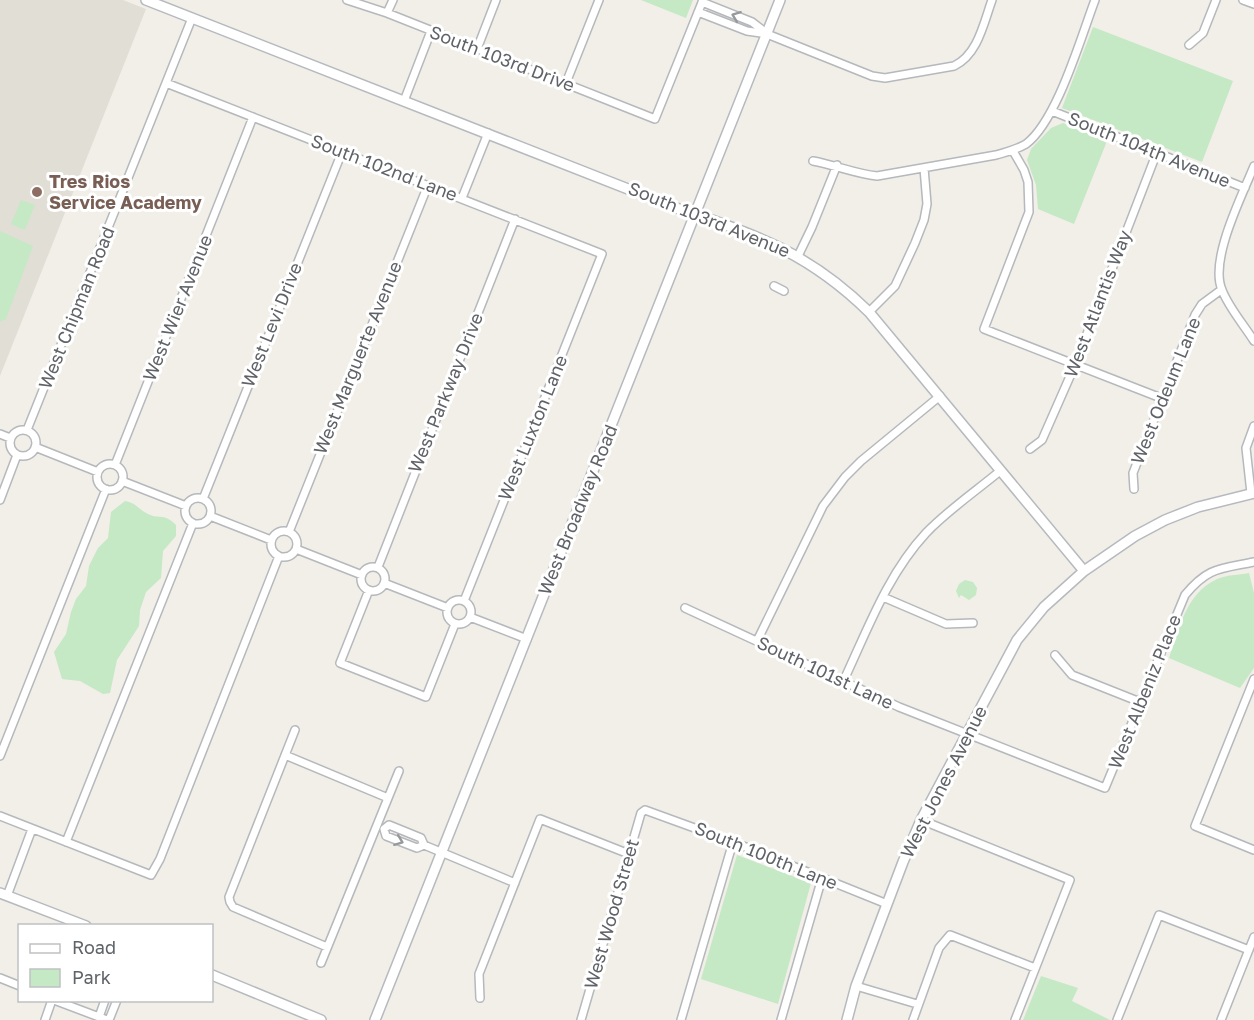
<svg xmlns="http://www.w3.org/2000/svg" width="1254" height="1020" font-family="'Golos Text',sans-serif">
<style>
.education{fill:#e1ded6}
.green{fill:#c5e8c5}
.lines{fill:none;stroke-linecap:round;stroke-linejoin:round}
.street-casing{stroke:#b5b8bc;stroke-width:10}
.secondary-casing{stroke:#b6babf;stroke-width:12}
.street{stroke:#fff;stroke-width:7}
.secondary{stroke:#fff;stroke-width:9}
.oneway{stroke:#979a9d}
.education-dot{fill:#8d6e63;stroke:#fff;stroke-width:2}
.labels{text-anchor:middle;stroke-width:6;stroke-linejoin:round;paint-order:stroke}
.street-label{font-size:18px;fill:#5f6368;stroke:#fff}
.education-label{font-size:18px;font-weight:bold;fill:#785e54;stroke:#fff;text-anchor:start}
</style>
<rect width="100%" height="100%" fill="#f1efe8"/>
<!-- education -->
<path class="education" d="M0,0H123L146,9L0,376Z"/>
<!-- green -->
<path class="green" d="M641,0H693L686,18Z
M1093,27L1233,81L1202,162L1062,108Z
M1063,123L1107,141L1074,224L1038,209L1036,185L1027,160L1031,149L1051,128Z
M21,200L35,205L25,230L11,224Z
M0,231L33,246L6,319L0,322Z
M125,501C138,504 138,509 148,514C161,520 163,512 176,525V536L163,551L161,578L146,592L140,610L139,626L117,660L110,693L103,694L80,681L62,679L54,652L66,634L71,612L76,599L86,586L89,566L98,548L108,538L111,512Z
M1249,573L1254,593V668L1240,688L1169,658C1179,629 1186,593 1217,579C1226,575 1239,575 1249,573Z
M965,580L973,582L977,588L976,595L969,600L961,595L959,598L956,591L959,584Z
M737,855L811,883L778,1004L701,979Z
M1041,976L1078,988L1072,1001L1110,1020H1023Z"/>
<g class="lines">
<defs>
<path id="street" d="M347,0L387,13L655,119L703,0
M1243,0L1254,4
M702,2L752,22L765,32
M698,12L747,31L767,34L872,76L885,78L954,66C978,55 984,22 992,0
M387,13L393,0
M1189,45L1203,33L1216,0
M477,49L496,0
M166,83L602,254L464,601
M566,83L599,0
M404,101L431,31
M1052,111L1245,188
M1013,151L1024,170L1028,182L1029,212L984,329L1161,398
M813,161C835,165 856,174 877,176L996,155C1006,152 1016,150 1026,144C1057,121 1081,37 1095,0
M1254,166C1242,196 1209,260 1222,290C1229,308 1244,325 1254,341
M462,198L488,133
M798,256L812,227L837,165
M774,286L784,291
M869,312L895,286L915,243L924,220L927,204L924,168
M10 443a13 13 0 1 1 26 0a13 13 0 1 1-26 0Z
M27,430L192,18
M0,434L10,438
M35,447L98,472
M1030,449L1042,440L1075,365L1157,152
M97 477a13 13 0 1 1 26 0a13 13 0 1 1-26 0Z
M115,465L253,117
M122,481L186,506
M1134,489L1133,473L1195,315L1202,304L1221,290
M1251,493L1246,448L1254,426
M185 511a13 13 0 1 1 26 0a13 13 0 1 1-26 0Z
M203,499L342,152
M0,500L17,455
M210,516L271,540
M271 544a13 13 0 1 1 26 0a13 13 0 1 1-26 0Z
M289,532L428,185
M296,549L362,575
M361 579a12 12 0 1 1 24 0a12 12 0 1 1-24 0Z
M378,567L515,219
M384,583L448,608
M369,590L340,663L426,697L455,624
M883,597L946,624L973,623
M447 612a12 12 0 1 1 24 0a12 12 0 1 1-24 0Z
M685,608L899,707L1105,788L1185,595C1208,567 1220,569 1254,562
M470,617L527,639
M757,641L823,506L845,477L861,461L940,396
M1055,655L1072,675L1140,702
M1254,679L1195,826L1254,850
M843,682C867,631 887,575 926,533C948,510 976,491 1000,471
M295,730L229,897L230,902L233,907L327,947
M285,755L388,798
M0,756L106,489
M0,816L151,875L160,859L279,556
M921,820L1070,880L1015,1020
M66,842L193,523
M424,845L417,848L386,836L384,829L389,825L421,838L424,845L515,883
M7,896L32,829
M321,963L399,771
M0,978L20,986
M856,986L917,1004
M480,998L479,974L540,819L629,854
M54,1000L107,1020
M99,1017L105,1000
M45,1020L52,1000
M109,1020L117,1000
M581,1020L641,813L645,810L733,842L887,904
M681,1020L733,842
M781,1020L822,878
M913,1020L939,948L950,935L1035,968
M1117,1020L1159,915L1249,950
M1221,1020L1254,937"/>
<path id="secondary" d="M146,0L679,209C756,234 810,254 869,312L1084,571
M0,893L86,926
M212,975L321,1020
M375,1020L780,0
M847,1020L856,986L903,862L921,820L1017,640L1044,607L1084,571L1135,536L1165,520L1198,507L1254,493"/>
</defs>
<!-- street casing -->
<use href="#street" class="street-casing"/>
<!-- secondary casing -->
<use href="#secondary" class="secondary-casing"/>
<!-- street -->
<use href="#street" class="street"/>
<!-- secondary -->
<use href="#secondary" class="secondary"/>
</g>
<!-- one-way arrows -->
<defs><path id="oneway-chevron" d="M-2-3.5L2.5 0L-2 3.5" fill="none" stroke-width="1.6" stroke-linecap="round" stroke-linejoin="round" transform="scale(1.5)"/></defs>
<g class="oneway">
<use href="#oneway-chevron" transform="translate(736 16) rotate(-159)"/>
<use href="#oneway-chevron" transform="translate(399 841) rotate(21)"/>
</g>
<!-- markers -->
<circle class="education-dot" cx="37" cy="192" r="6"/>
<g class="labels">
<!-- street labels -->
<g class="street-label">
<text transform="translate(502 59) rotate(21)" y="6">South 103rd Drive</text>
<text transform="translate(1149 150) rotate(22)" y="6">South 104th Avenue</text>
<text transform="translate(384 168) rotate(21)" y="6">South 102nd Lane</text>
<text transform="translate(709 220) rotate(22)" y="6">South 103rd Avenue</text>
<text transform="translate(1098 304) rotate(-69)" y="6">West Atlantis Way</text>
<text transform="translate(77 308) rotate(-68)" y="6">West Chipman Road</text>
<text transform="translate(178 308) rotate(-68)" y="6">West Wier Avenue</text>
<text transform="translate(272 325) rotate(-68)" y="6">West Levi Drive</text>
<text transform="translate(358 358) rotate(-68)" y="6">West Marguerte Avenue</text>
<text transform="translate(1166 391) rotate(-68)" y="6">West Odeum Lane</text>
<text transform="translate(446 393) rotate(-68)" y="6">West Parkway Drive</text>
<text transform="translate(533 428) rotate(-68)" y="6">West Luxton Lane</text>
<text transform="translate(578 510) rotate(-68)" y="6">West Broadway Road</text>
<text transform="translate(825 673) rotate(25)" y="6">South 101st Lane</text>
<text transform="translate(1145 692) rotate(-68)" y="6">West Albeniz Place</text>
<text transform="translate(944 782) rotate(-63)" y="6">West Jones Avenue</text>
<text transform="translate(766 856) rotate(22)" y="6">South 100th Lane</text>
<text transform="translate(612 914) rotate(-74)" y="6">West Wood Street</text>
</g>
<!-- education labels -->
<g class="education-label">
<text x="49" y="188">Tres Rios<tspan x="49" dy="21">Service Academy</tspan></text>
</g>
</g>
<!-- legend -->
<rect x="18" y="924" width="195" height="78" fill="#ffffff" stroke="#bfc1c3" stroke-width="1.5"/>
<rect x="30" y="944" width="30" height="9" fill="#ffffff" stroke="#bfc1c3" stroke-width="1.5"/>
<text x="72" y="954" font-size="18" fill="#5f6368">Road</text>
<rect x="30" y="969" width="30" height="18" fill="#c5e8c5" stroke="#bfc1c3" stroke-width="1.5"/>
<text x="72" y="984" font-size="18" fill="#5f6368">Park</text>
</svg>
